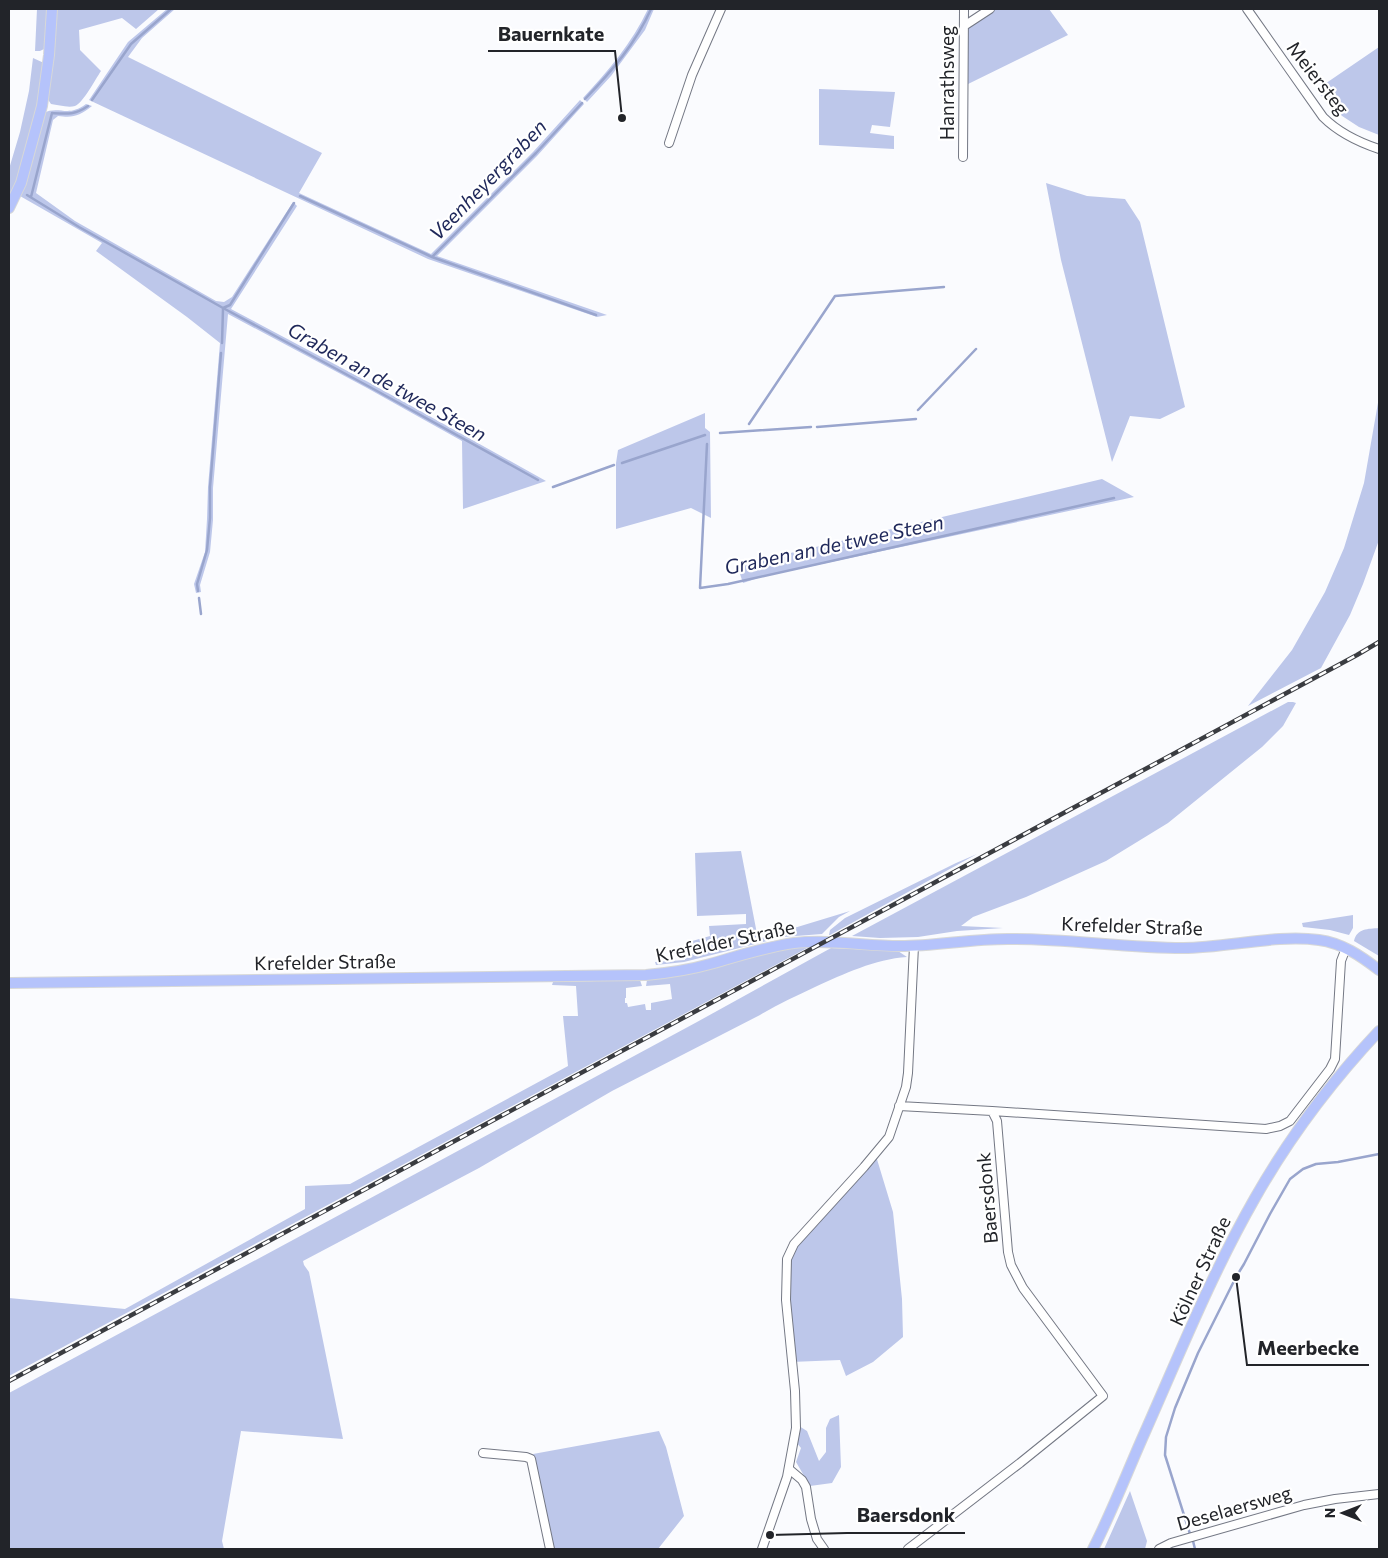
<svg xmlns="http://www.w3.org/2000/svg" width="1388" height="1558" font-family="Commissioner,sans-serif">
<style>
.green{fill:#bdc7ea}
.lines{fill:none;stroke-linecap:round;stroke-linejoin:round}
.stream{stroke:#99a5cd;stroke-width:2.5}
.minor-casing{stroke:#747884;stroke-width:10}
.major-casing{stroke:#d7d8d8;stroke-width:12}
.minor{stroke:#fff;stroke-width:8}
.major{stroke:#b5c3fb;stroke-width:10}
.rail-casing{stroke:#3a3c41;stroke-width:4.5}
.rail{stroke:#fff;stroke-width:2.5;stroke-dasharray:8;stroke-linecap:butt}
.labels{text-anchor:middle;stroke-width:4.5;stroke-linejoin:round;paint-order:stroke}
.street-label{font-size:19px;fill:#222429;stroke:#fff}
.water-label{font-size:20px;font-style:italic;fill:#1e2759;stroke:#fff}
.leader{fill:none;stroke:#222429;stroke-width:2}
.callout-dot{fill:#222429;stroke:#fff;stroke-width:2}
.callout-label{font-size:20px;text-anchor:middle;font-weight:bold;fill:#222429;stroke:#fff;stroke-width:4.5;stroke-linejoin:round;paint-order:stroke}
</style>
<rect width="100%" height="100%" fill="#fafbfe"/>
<!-- green -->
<path class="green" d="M37,9H48L46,48L40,51H35Z
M56,9H159L136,29L122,18L79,30L80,50L101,71C95,80 83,103 75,106C68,108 58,105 51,104L47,98Z
M167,9H175L142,38L128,57L322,153L299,193L431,254L533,152L580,100L584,104L537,156L437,256L607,315L597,317L428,259L89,100L128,42Z
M648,9H654L645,30L611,76L587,102L583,98C608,71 632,43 648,9Z
M994,9H1049L1068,35L966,85L967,31L971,24Z
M1379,47V135L1359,127L1336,112L1316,90Z
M33,58L44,63L40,93L16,184L9,199V169L20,132L29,91Z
M819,89L895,92L890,127L872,125L870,133L894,136V149L819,145Z
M86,104L92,106C79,116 74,118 58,116L53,120L36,193L75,221L216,301L224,302L232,297L293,202L297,206L231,309L370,383L546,481L463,509L462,441L367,388L228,314L213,488V520L210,552L200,585L201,592L196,593L194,584L205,552L207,519L208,487L220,343L187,317L96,251L102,243L20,196L43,113C60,105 67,118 86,104Z
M1046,183L1087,196L1125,199L1140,222L1185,407L1160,419L1130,416L1112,462L1061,260Z
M1379,397V540L1363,584L1350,615L1321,668L1248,706L1292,650L1325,592L1344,548L1364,483Z
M705,413V428L710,432L711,518L691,508L616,529V463L618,450Z
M1102,479L1134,497L761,577L743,583L738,568L757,561Z
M1288,702H1293L1296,703L1283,726L1262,747L1168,823L1106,861L1026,897L973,917L961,926L1003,928L957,931L918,937L880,938L852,936Z
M741,851L758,939L850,911L839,917L822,934L783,937L684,962L656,965L655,962L685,960V943L710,936L709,926L746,924V914L697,916L695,853Z
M977,854L830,935H829L830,930L845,918L956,863Z
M1353,915V928L1349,935L1330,930L1303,927L1302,923Z
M1379,928V956L1354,941C1357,928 1368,929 1379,928Z
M795,948H807L9,1376V1298L125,1309L305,1209V1186L350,1184L568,1066L563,1016H578L576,986L552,985L553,982L640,980L642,986L626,988V998H625V1003H627L628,1007L645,1004L646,1010H651V1003L672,999L670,984L646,986L647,980C698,976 745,956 795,948Z
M831,948L898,951L907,957C875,959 844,974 815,987C796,996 778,1004 760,1015L612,1091L479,1168L303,1261L304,1265L309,1272L343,1439L241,1431L222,1541L224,1549H9V1393L697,1022Z
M876,1156L893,1212L902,1299L903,1337L873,1362L846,1376L840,1360L791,1362L789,1259L795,1244Z
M839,1415L841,1467L832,1483L810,1486L796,1462L801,1448L796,1442L799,1426L807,1431L819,1461L826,1452V1428L830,1419Z
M659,1431L666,1447L684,1516L658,1549H555L552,1546L533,1454Z
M1130,1491L1147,1541L1145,1549H1104Z"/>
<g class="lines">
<!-- stream -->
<path class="stream" d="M585,99C611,72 636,43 651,9
M92,100L131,44L171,9
M27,195L79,227L223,308L230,305L294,203
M300,196L432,257L536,153L582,103
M31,197L52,113C67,114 75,115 88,106
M432,257L596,315
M223,308L368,386L538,480
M222,343L223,309
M918,410L976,349
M749,424L835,296L944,287
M817,427L916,419
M720,433L811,427
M707,444L700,588L728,584L1114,498
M622,463L705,435
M553,487L614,465
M198,591L197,584L207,550L210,518V487L221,353
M199,598L201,614
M1190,1534L1165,1455L1166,1437L1175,1408L1198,1353L1236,1277L1244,1264L1270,1214L1290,1179L1303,1169L1316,1164L1338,1162L1379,1154
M1193,1541L1195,1549"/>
<defs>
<path id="minor" d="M1247,9L1323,117C1339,133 1358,142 1379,149
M964,26L990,9
M669,143L692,75L721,9
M963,157L964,9
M899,1106L992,1111L997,1121L1008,1252L1011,1265L1023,1288L1103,1396L1020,1463L908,1549
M992,1111L1266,1129L1280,1126L1290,1121L1330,1069L1335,1059L1341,961L1346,948
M483,1453L526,1457L531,1459L550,1549
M789,1469L802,1480L806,1487L811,1519L817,1539L824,1549
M762,1549L787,1477L796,1428L795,1391L786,1300L787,1259L794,1244L864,1167L889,1137L906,1087L908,1073L914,946
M1159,1549L1171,1543L1304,1505L1335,1499L1379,1494"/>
<path id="major" d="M9,208L21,183L42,106L49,55L52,9
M9,983L646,975C668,973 689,970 710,964C738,956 765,947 794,943C829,939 865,946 900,946C938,946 975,938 1013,939C1070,939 1126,948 1183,948C1227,948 1276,934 1319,940C1342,943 1361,956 1379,970
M1093,1549C1112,1512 1128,1470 1145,1432C1180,1353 1212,1273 1255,1198C1289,1138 1332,1081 1379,1031"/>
</defs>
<!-- minor casing -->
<use href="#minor" class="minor-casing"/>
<!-- major casing -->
<use href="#major" class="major-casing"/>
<!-- minor -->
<use href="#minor" class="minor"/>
<!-- major -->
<use href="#major" class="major"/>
<defs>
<path id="rail" d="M9,1381L1357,655L1379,642"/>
</defs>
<!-- rail casing -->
<use href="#rail" class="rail-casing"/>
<!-- rail -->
<use href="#rail" class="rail"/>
</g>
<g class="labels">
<!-- street labels -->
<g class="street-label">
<text transform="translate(1318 78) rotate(52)" y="7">Meiersteg</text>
<text transform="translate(947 83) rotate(-90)" y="7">Hanrathsweg</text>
<text transform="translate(1132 926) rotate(2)" y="7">Krefelder Straße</text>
<text transform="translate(725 941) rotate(-12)" y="7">Krefelder Straße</text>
<text transform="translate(325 962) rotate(-1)" y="7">Krefelder Straße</text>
<text transform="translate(987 1198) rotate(-95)" y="7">Baersdonk</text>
<text transform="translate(1200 1271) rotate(-65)" y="7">Kölner Straße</text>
<text transform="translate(1234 1508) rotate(-16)" y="7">Deselaersweg</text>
</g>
<!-- water labels -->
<g class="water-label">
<text transform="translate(488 180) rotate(-46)" y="7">Veenheyergraben</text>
<text transform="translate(387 382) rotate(29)" y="7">Graben an de twee Steen</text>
<text transform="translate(834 545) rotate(-12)" y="7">Graben an de twee Steen</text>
</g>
</g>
<!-- callouts -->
<path class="leader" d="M622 118L615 51H488M1236 1277L1247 1365H1369M770 1535L847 1533H965"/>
<g class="callout-dot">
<circle cx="622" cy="118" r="5"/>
<circle cx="1236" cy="1277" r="5"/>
<circle cx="770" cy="1535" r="5"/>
</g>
<g class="callout-label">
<text x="551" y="41">Bauernkate</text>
<text x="1308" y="1355">Meerbecke</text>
<text x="906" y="1522">Baersdonk</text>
</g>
<!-- border -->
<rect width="1388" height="1558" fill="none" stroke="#222429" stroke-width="20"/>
<!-- north arrow -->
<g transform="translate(1343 1513) rotate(270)" stroke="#ffffff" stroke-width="4" paint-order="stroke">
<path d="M0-4L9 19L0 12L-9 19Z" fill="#222429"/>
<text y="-8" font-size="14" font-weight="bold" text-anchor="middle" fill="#222429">N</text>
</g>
</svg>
